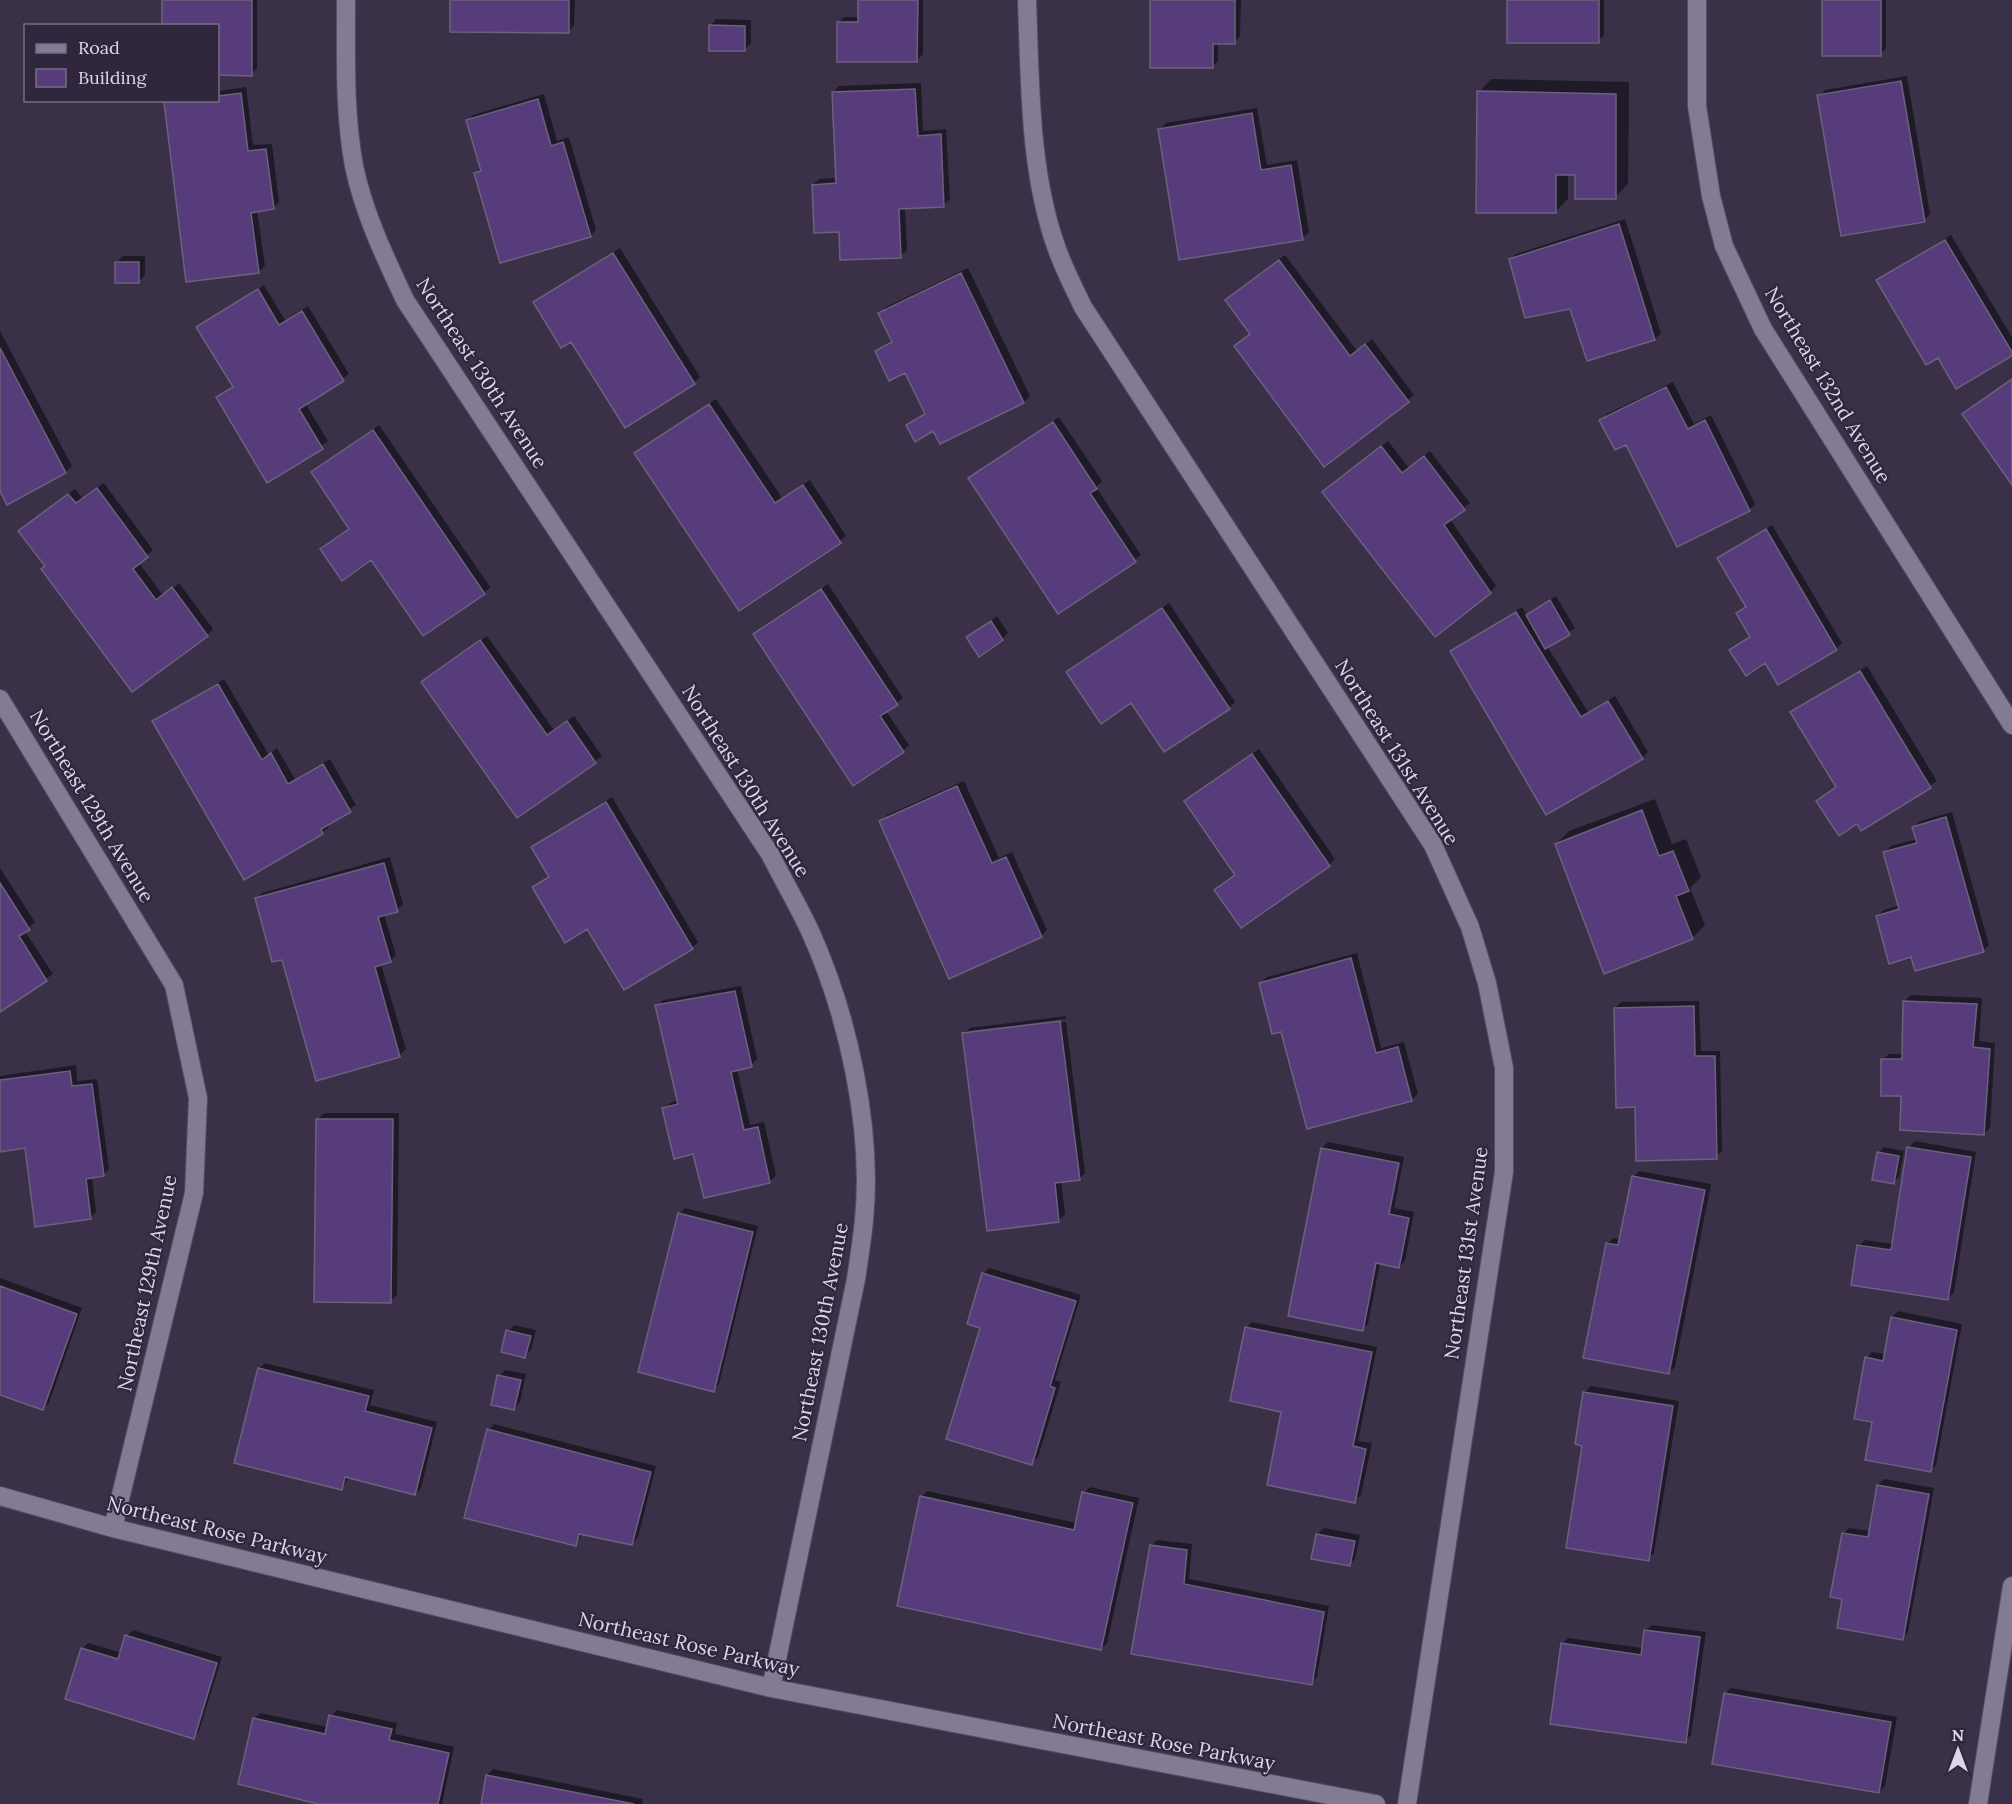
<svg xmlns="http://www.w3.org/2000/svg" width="2012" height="1804" font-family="Lora,serif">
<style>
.shadow{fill:#0007}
.building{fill:#573c7b;stroke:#6c617d;stroke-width:1.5}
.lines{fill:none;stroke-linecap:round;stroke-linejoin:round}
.minor-casing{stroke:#564d62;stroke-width:20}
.minor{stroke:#847a96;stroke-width:18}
.labels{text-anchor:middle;stroke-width:4.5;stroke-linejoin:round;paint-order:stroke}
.street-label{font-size:20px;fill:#dcd6e6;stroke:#30273f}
</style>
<rect width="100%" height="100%" fill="#3a3149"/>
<!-- shadow -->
<path class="shadow" d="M164,0H257V68L251,74H218V26Z
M452,0H575L574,25L568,32Z
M860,0H923V54L917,60L838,23L844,17H860Z
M1152,0H1241L1240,36L1234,42H1218V61L1212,67Z
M1509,0H1604V35L1598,41Z
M1823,0H1886V48L1880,54Z
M716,19L751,20V43L744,50L710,26Z
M1907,76L1930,214L1924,220L1819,96L1825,90Z
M1491,79L1629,82L1628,184L1615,197L1577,174H1568V199L1555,212L1479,92Z
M921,83L923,131L946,129L950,199L943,205L905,208L907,250L900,256L841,231L813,185L819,179L837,178L833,92L839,86Z
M246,87L253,145L272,144L279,202L273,208L257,210L265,266L258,272L165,103L168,100H218V91Z
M544,94L557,141L569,137L596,230L590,236L475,174L481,168L467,121L473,115Z
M1257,108L1267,165L1297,160L1309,232L1303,238L1160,129L1166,123Z
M1625,219L1661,333L1655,339L1588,359L1571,307L1510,260L1516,254Z
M1951,235L2012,337V354L1938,356L1878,281Z
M620,248L700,377L694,383L571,340L535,303Z
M1285,255L1357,351L1372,339L1414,395L1325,464L1236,346L1251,333L1233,294Z
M123,256H145V275L139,281L117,262Z
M968,268L1030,396L1024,402L940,442L934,429L908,425L925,413L906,371L877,352L893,340L880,313L886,307Z
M264,285L285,320L308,306L349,374L305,403L328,441L268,481L217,397L234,385L198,327Z
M0,331L72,466L66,472L8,503L0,488Z
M2012,378V483L1964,414Z
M1673,382L1694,424L1711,415L1755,504L1749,510L1626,443L1601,420L1607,414Z
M716,399L782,498L810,480L846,536L739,609L636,453Z
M1059,417L1102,481L1096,487L1141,555L1059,611L970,478Z
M379,425L490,587L484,593L371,558L322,549L350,528L313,472Z
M1388,441L1409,468L1430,451L1470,503L1450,519L1496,586L1490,592L1330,486Z
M104,483L153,550L139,563L163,595L179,583L213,629L207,635L46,566L26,525L75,489L82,498Z
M1772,525L1842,643L1836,649L1766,661L1731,650L1751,636L1738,613L1746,605L1719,558Z
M828,584L903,698L886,711L909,745L903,751L755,634Z
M1556,596L1575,628L1547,646L1588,712L1615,696L1648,752L1642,758L1452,651L1522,607L1527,616Z
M1169,603L1235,702L1229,708L1132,701L1068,672Z
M997,616L1008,633L1002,639L968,637Z
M487,636L554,730L574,716L602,756L518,816L423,682Z
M1867,666L1937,781L1862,829L1858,822L1817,801L1837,786L1792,713Z
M224,679L269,755L277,748L295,779L330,759L356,805L327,824L329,827L322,833L154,722Z
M1259,749L1335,859L1329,865L1216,890L1236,874L1186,801Z
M964,781L999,858L1012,852L1047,930L1041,936L881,821L887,815Z
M612,797L698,942L692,948L588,927L534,887L550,876L533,847Z
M1655,799L1672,844L1686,839L1701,877L1690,888L1705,925L1692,938L1556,844L1569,831Z
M1952,812L1989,945L1983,951L1912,955L1877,916L1884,910L1900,905L1885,852L1891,846L1917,839L1914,827L1920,821Z
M390,857L403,904L397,910L384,914L396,955L390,961L381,964L406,1049L399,1056L283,958L256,899L262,893Z
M0,868L35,922L25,931L53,974L0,1010Z
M1357,953L1381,1048L1404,1042L1418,1094L1411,1100L1283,1030L1261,983L1267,977Z
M741,986L757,1059L751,1065L737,1069L750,1125L764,1122L776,1175L770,1181L695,1152L664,1109L670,1103L679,1100L657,1006L663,1000Z
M1911,995L1982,998L1979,1041L1995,1043L1990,1128L1984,1134L1882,1060L1889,1054H1904L1905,1001Z
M1699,1001L1701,1051H1720L1722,1151L1716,1157L1636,1105L1615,1008L1621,1002Z
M1066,1016V1019L969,1031V1034L1066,1022L1085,1173L1079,1179L1061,1181L1065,1214L1059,1220L964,1034L970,1028Z
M76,1065L77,1081L97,1079L109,1169L103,1175L92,1176L96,1212L90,1218L26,1147L0,1150V1076Z
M324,1113H399L397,1295L390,1301L317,1120Z
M1915,1141L1976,1152L1954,1292L1948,1299L1859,1246L1865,1240L1893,1244L1909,1147Z
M1328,1142L1404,1157L1394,1208L1414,1212L1405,1261L1399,1267L1380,1263L1368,1324L1362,1330L1290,1315L1322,1148Z
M1884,1147L1904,1151L1899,1177L1893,1183L1878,1153Z
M1639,1171L1711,1184L1675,1367L1669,1373L1607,1244L1613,1238L1621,1239L1633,1177Z
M685,1208L758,1226L719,1384L713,1390L679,1214Z
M989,1268L1081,1295L1055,1380L1061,1382L1038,1457L1032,1463L982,1327L983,1274Z
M0,1278L82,1308L49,1403L42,1409L0,1393Z
M1898,1311L1962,1324L1936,1465L1930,1471L1874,1421L1866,1358L1872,1352L1885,1354L1892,1317Z
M1252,1322L1377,1347L1358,1441L1372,1443L1361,1495L1355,1501L1283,1411L1246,1328Z
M514,1325L536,1330L531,1350L525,1357L508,1331Z
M265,1363L374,1390L370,1405L437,1422L421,1488L415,1494L349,1477L342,1489L259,1369Z
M505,1370L526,1374L520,1402L514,1408L499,1376Z
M1591,1386L1679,1401L1654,1553L1648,1559L1584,1444L1585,1392Z
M494,1424L656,1466L638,1537L632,1544L583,1533L576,1544L488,1430Z
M1884,1479L1934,1488L1908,1632L1902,1638L1844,1598L1843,1534L1849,1528L1870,1531L1878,1485Z
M1090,1487L1139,1498L1107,1643L1101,1649L921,1497L927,1491L1077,1523L1084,1493Z
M1324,1528L1360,1535L1355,1559L1349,1565L1318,1534Z
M1157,1540L1192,1544L1189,1579L1329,1606L1317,1677L1311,1683L1132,1652L1151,1546Z
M1652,1625L1706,1632L1691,1735L1685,1741L1562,1644L1568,1638L1643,1648L1645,1631Z
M133,1630L222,1657L199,1731L193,1737L82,1649L88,1643L122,1653L127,1636Z
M1731,1688L1897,1717L1885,1786L1879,1792L1725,1694Z
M337,1710L397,1723L395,1734L454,1747L442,1804H320L254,1719L260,1713L328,1727L331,1716Z
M493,1769L643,1799L642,1804H482L487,1775Z"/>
<!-- building -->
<path class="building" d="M162,0H252V76L218,75V26H162Z
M450,0H569V33L450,32Z
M858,0H918L917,62H837V22H858Z
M1150,0H1235V44H1213V68H1150Z
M1507,0H1599V43H1507Z
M1822,0H1881V56H1822Z
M709,25L745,26V51H709Z
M1901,81L1925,222L1841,236L1817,95Z
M915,89L918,136L941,134L944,207L899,209L901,258L840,260L839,232L814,233L812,185L836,183L832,92Z
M1477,91L1616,94V199H1575V175H1556V213H1476Z
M241,93L248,151L266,149L274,209L251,213L259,273L186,282L164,102L218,100V96Z
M538,99L551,146L563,142L591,237L500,263L474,173L481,171L466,120Z
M1252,113L1261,170L1291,165L1303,240L1179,260L1158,129Z
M1619,224L1655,340L1587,361L1570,309L1525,318L1509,259Z
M1945,240L2012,352V356L1956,389L1938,358L1926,365L1876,280Z
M613,253L695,384L625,428L571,342L561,348L533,302Z
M1279,260L1350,356L1365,344L1409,402L1324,467L1234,346L1250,334L1225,300Z
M115,262H139V283H115Z
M961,273L1024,403L940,444L933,431L915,442L906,425L925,414L905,373L889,381L875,351L892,342L878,313Z
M258,289L279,325L302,311L344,381L299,409L323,449L267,483L216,397L233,387L196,327Z
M0,348L66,473L7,505L0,491Z
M2012,379V485L1962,414Z
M1666,387L1688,429L1705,420L1750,511L1677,547L1626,445L1615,450L1599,420Z
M709,404L775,503L803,485L841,543L739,611L634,453Z
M1053,422L1097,489L1090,493L1136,562L1058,614L968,478Z
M373,430L485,594L423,636L371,560L342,581L320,549L349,529L311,472Z
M1381,446L1402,473L1424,456L1465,510L1444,525L1491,593L1435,637L1322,492Z
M97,488L148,557L133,569L156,600L172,587L208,636L132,692L41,569L45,566L18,531L68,494L76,503Z
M1766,529L1837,650L1778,685L1765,663L1746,676L1729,650L1750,637L1736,613L1746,607L1717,558Z
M821,589L898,705L880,716L904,752L853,786L753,634Z
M1550,600L1570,635L1545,649L1526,615Z
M1162,608L1230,709L1164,752L1131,703L1101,724L1066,672Z
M1516,612L1581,717L1608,701L1643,759L1546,815L1450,651Z
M991,621L1003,640L979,657L966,637Z
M480,640L547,735L567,721L596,763L517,818L421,682Z
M1860,671L1931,788L1861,831L1857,824L1839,836L1816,801L1836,787L1790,712Z
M218,684L262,760L271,753L288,784L323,764L351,812L321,829L323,834L244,880L152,721Z
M1252,754L1330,866L1241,928L1214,890L1235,875L1184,801Z
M957,786L992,863L1006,857L1042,937L949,979L879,821Z
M606,802L693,949L624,990L587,929L565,943L532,887L549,877L531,847Z
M1642,810L1659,856L1673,851L1689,891L1676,896L1693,939L1604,974L1555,844Z
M1946,817L1984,952L1915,971L1911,957L1889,964L1876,916L1899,909L1883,852L1917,843L1912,827Z
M384,863L398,912L378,917L391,962L375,967L400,1057L316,1081L282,960L272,962L255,898Z
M0,883L30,930L19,936L47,981L0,1012Z
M1351,958L1376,1053L1398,1047L1412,1101L1307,1129L1281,1032L1272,1034L1259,983Z
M735,991L752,1067L731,1072L744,1130L758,1127L770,1183L704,1198L693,1154L674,1159L662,1108L678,1104L655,1005Z
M1903,1001L1977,1004L1973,1047L1990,1049L1984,1135L1900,1130L1901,1096H1881V1059H1902Z
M1694,1006L1695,1056H1715L1717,1159L1636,1161L1635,1107L1616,1108L1614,1008Z
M1060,1021L1080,1180L1055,1183L1059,1222L987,1231L962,1033Z
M70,1071L72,1086L92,1084L104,1176L86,1179L91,1219L35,1227L25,1148L0,1152V1080Z
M316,1119H393L391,1303L314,1302Z
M1907,1147L1971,1157L1948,1300L1851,1285L1857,1245L1891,1250Z
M1321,1148L1399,1163L1389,1214L1409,1218L1399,1268L1376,1263L1363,1331L1288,1316Z
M1877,1152L1899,1156L1894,1184L1872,1180Z
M1632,1176L1705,1190L1669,1374L1583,1358L1606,1243L1618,1245Z
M678,1213L753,1232L714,1392L638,1372Z
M982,1273L1076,1301L1050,1386L1055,1388L1032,1465L946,1439L980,1328L967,1324Z
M0,1286L77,1314L43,1410L0,1395Z
M1891,1317L1957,1330L1931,1472L1865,1460L1872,1422L1854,1419L1865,1357L1883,1361Z
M1245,1327L1372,1352L1353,1446L1366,1449L1355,1503L1267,1485L1281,1412L1230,1401Z
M506,1330L531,1336L525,1358L501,1352Z
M258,1368L369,1396L365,1411L432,1428L415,1495L345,1477L342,1490L234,1463Z
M497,1375L521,1380L514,1410L491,1405Z
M1583,1392L1673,1406L1649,1561L1566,1548L1582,1446L1575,1444Z
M487,1429L651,1472L632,1545L579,1534L576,1546L464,1518Z
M1877,1485L1929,1494L1903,1640L1837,1628L1842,1599L1830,1597L1842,1533L1868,1537Z
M1082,1492L1133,1503L1101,1650L897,1606L920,1496L1074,1530Z
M1316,1534L1355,1541L1350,1566L1311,1559Z
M1150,1545L1187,1550L1184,1584L1324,1612L1312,1685L1131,1654Z
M1644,1630L1700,1637L1686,1743L1550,1724L1561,1643L1641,1655Z
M125,1635L217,1663L194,1739L65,1699L81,1648L118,1659Z
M1724,1693L1891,1722L1879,1793L1712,1764Z
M329,1715L392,1729L389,1740L449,1753L438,1804H318L238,1784L253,1718L325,1734Z
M486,1775L634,1804H481Z"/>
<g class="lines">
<defs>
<path id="minor" d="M346,0C346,55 344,112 354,166C364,214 385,257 405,300L770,854C783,880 798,905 810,931C848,1015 873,1128 864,1220C862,1240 859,1259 856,1279L771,1688
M1027,0C1030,80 1029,173 1057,249C1064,269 1074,288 1083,307L1433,845L1470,927L1487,983L1504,1068V1172L1407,1804
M1697,0V106L1711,196L1724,246L1763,329L2012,725
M0,699L174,985L198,1098L194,1193L113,1528
M0,1496L113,1528L771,1688L1376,1804
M1978,1804L2012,1586"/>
</defs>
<!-- minor casing -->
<use href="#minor" class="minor-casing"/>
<!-- minor -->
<use href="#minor" class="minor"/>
</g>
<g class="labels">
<!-- street labels -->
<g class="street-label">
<text transform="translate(482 373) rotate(57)" y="7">Northeast 130th Avenue</text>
<text transform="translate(1828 385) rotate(59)" y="7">Northeast 132nd Avenue</text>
<text transform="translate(1397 752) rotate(58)" y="7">Northeast 131st Avenue</text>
<text transform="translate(746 781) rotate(58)" y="7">Northeast 130th Avenue</text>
<text transform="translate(92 806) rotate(59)" y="7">Northeast 129th Avenue</text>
<text transform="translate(1466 1253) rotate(-82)" y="7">Northeast 131st Avenue</text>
<text transform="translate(147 1283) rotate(-78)" y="7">Northeast 129th Avenue</text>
<text transform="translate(820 1332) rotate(-79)" y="7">Northeast 130th Avenue</text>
<text transform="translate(217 1530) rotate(14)" y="7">Northeast Rose Parkway</text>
<text transform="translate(689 1644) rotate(13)" y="7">Northeast Rose Parkway</text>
<text transform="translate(1164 1742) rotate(11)" y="7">Northeast Rose Parkway</text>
</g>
</g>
<!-- legend -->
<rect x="24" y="24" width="195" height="78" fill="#30273f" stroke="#756d82" stroke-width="1.5"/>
<rect x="36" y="44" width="30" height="9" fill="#847a96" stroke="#756d82" stroke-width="1.5"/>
<text x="78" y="54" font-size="18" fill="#dcd6e6">Road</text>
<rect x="36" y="69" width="30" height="18" fill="#573c7b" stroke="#756d82" stroke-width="1.5"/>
<text x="78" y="84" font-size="18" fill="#dcd6e6">Building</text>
<!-- north arrow -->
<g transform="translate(1958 1750)" stroke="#30273f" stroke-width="4.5" paint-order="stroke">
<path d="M0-4.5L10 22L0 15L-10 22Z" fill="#dcd6e6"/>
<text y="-9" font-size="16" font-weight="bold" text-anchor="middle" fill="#dcd6e6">N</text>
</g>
</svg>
